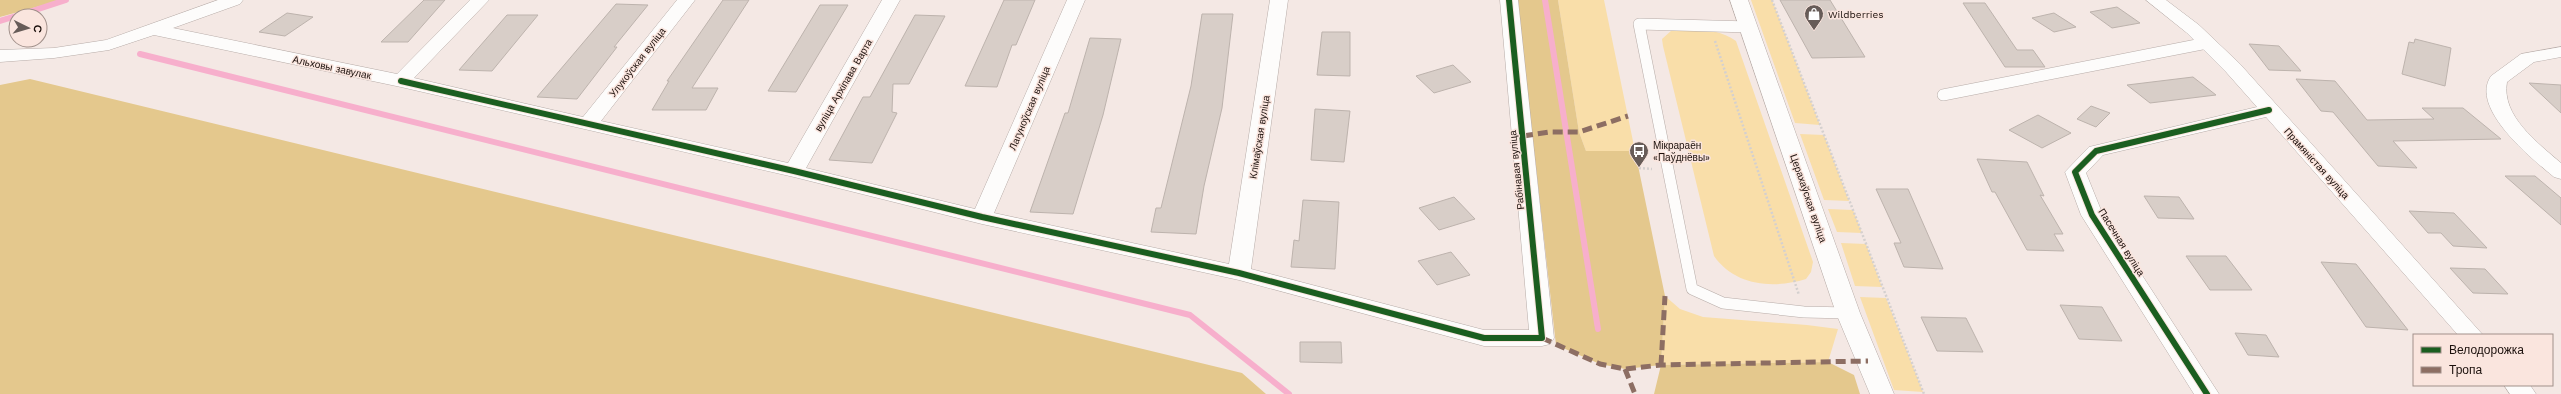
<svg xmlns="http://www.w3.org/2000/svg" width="2561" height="394" font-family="'Work Sans',sans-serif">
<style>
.green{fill:#f9dea9}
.forest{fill:#e4c88d}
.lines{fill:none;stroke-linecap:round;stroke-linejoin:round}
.stream{stroke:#f7afcc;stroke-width:6}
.building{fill:#d8cec8;stroke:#bdb3ad}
.service-casing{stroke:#b7aca8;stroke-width:12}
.minor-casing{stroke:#b7aca8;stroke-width:1}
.path{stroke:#d4d0cf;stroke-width:2.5;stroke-dasharray:2 2;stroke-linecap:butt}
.service{stroke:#fdfcfb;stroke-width:11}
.minor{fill:#fdfcfb;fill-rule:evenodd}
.quiet{stroke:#8d6e63;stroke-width:5;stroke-dasharray:10 5;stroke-linecap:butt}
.cycleway-casing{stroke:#fae5de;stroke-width:8}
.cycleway{stroke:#1b5e20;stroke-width:6}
.labels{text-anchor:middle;stroke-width:3;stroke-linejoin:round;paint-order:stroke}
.poi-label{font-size:10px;fill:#1b100c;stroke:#fae5de;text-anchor:start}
.street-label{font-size:10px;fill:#1b100c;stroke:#fae5de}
</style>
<rect width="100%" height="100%" fill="#f4e8e4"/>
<!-- green -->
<path class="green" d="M1558,0H1604L1635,151H1586L1579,132Z
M1751,0H1772L1820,125L1795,123Z
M1672,30C1695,30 1717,27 1736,41L1813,262L1811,272L1806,279C1773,289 1735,286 1714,256L1663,46L1662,39Z
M1800,134L1824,135L1849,201L1824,200Z
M1828,209L1853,210L1862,233L1837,232Z
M1841,243L1866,244L1882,287L1855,286Z
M1665,296L1680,309L1703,317L1807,325L1838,329L1828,362L1661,365Z
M1860,297L1886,298L1923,392L1894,390Z"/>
<!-- forest -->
<path class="forest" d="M0,0H62L0,17Z
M1517,0H1558L1579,132L1586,151H1635L1665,296L1661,365L1828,362L1854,375L1860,394H1654L1661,365L1625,369L1600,364L1556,345Z
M30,79L1242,373L1266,394H0V85Z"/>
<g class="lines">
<!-- stream -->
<path class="stream" d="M1545,0L1598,329
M17,16L66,0
M0,21L16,16
M140,54L1190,315L1289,394"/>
</g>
<!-- building -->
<path class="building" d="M424,0H445L408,42H381Z
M723,0H749L692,88H718L706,110H652L669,81H667Z
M1004,0H1035L1016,45H1012L997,87L965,86Z
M1780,0H1830L1865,57L1812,58Z
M1963,3H1985L2017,50H2033L2045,67H2005Z
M616,4L648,5L614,47H617L577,99L537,97Z
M820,5H848L796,92L768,91Z
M2117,7L2140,23L2112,28L2090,12Z
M287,13L313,17L285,36L259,32Z
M2054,13L2076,27L2054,32L2032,18Z
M1202,14H1233L1222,108L1204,186L1196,234L1151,232L1156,208H1161L1191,86Z
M507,15H538L492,71L459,70Z
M915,15L945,16L909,84H893L892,112L897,113L872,163L829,160L863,97H870Z
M1322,32H1350V76L1317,75Z
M1090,38L1121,39L1103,115L1073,214L1030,212L1065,113H1068Z
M2415,39L2451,48L2445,86L2402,74L2409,42L2414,43Z
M2249,44L2279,46L2301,71L2269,70Z
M1453,65L1471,82L1434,93L1416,76Z
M2193,77L2216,95L2150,103L2127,85Z
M2296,79L2335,81L2367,120L2434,119L2422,108H2463L2501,139L2393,141L2417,168L2378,166L2333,112L2321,111Z
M2529,83L2561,85V113Z
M2091,106L2110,113L2096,127L2077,119Z
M1315,109L1350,111L1344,162L1311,160Z
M2038,115L2071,133L2042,148L2009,130Z
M1977,159L2027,162L2044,196L2040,195L2063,234H2054L2064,251L2027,250L1995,192H1992Z
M2505,176H2535L2561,198V225Z
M1876,189H1908L1943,269L1904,267L1894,243H1901Z
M2144,196L2179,197L2194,219L2158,218Z
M1454,197L1475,219L1439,230L1419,208Z
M1303,200L1339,202L1335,269L1291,267L1294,240L1299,241Z
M2409,211L2454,213L2487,248L2453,246L2441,233H2428Z
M1451,252L1470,275L1437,285L1418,261Z
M2186,256H2226L2252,290H2210Z
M2321,262L2356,264L2408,330L2366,327Z
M2450,268L2485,269L2508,294L2473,293Z
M2060,305L2102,307L2122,341L2079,339Z
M1921,317L1966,318L1983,352L1937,351Z
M2235,333L2266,335L2279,357L2248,355Z
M1300,342H1341L1342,363L1300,362Z"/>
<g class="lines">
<defs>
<path id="service" d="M1750,27L1639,24L1692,289L1723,303L1804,312L1848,313
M1943,95L2207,43"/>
<path id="minor" d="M218,0H243L240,4L173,28L397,74L470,0H489L414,78L583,117L677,0H695L601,121L788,163L882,0H900L806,168L975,209L1067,0H1085L994,213L1229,264L1270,0H1288L1251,269L1484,330H1529L1500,0H1518L1554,338L1550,344L1542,346H1484L1239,280L982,224L794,177L401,87L154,35L109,50L54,58L0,62V50L54,48L106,40Z
M1730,0H1748L1860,313L1894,394H1870L1836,313Z
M2146,0H2166L2199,25L2240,64L2483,335H2458L2266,117L2103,155L2086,173L2103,215L2219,394H2194L2081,215L2065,172L2089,147L2257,107L2226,72L2187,33Z
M2561,47V57L2534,62L2507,82C2501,116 2538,143 2561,163V179L2554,177C2532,159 2469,108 2491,76L2521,54Z
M2504,385H2530L2536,394H2510Z"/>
</defs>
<!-- service casing -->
<use href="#service" class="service-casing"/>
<!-- minor casing -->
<use href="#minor" class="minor-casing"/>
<!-- path -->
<path class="path" d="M1772,0L1924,394
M1715,41L1799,295
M1639,168L1652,169"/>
<!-- service -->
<use href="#service" class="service"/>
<!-- minor -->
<use href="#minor" class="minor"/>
<!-- quiet -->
<path class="quiet" d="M1523,136L1549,132H1579L1628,116
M1542,338L1600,364L1625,369L1661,365L1868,361
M1661,365L1665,296
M1625,369L1635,394"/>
<defs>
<path id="cycleway" d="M401,81L794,171L982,217L1239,273L1484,338H1542L1509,0
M2207,394L2092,215L2075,172L2096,151L2269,110"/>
</defs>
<!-- cycleway casing -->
<use href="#cycleway" class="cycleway-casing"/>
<!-- cycleway -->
<use href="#cycleway" class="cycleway"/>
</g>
<!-- icons -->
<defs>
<symbol id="shop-pin" viewBox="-11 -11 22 30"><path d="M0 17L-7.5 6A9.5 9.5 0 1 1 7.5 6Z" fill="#675c58" stroke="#fae5de"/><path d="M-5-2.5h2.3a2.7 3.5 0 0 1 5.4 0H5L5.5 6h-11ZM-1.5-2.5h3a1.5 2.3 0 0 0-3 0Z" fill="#fff"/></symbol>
<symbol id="bus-pin" viewBox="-11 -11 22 30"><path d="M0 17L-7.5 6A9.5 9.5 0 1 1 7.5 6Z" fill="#675c58" stroke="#fae5de"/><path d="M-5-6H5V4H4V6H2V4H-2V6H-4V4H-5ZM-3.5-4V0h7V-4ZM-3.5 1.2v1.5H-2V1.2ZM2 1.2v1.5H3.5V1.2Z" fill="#fff"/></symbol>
</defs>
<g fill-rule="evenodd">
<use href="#shop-pin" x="1803" y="3" width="22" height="30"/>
<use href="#bus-pin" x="1628" y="140" width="22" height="30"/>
</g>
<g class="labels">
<!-- poi labels -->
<g class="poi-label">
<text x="1828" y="18">Wildberries</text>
<text x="1653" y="149">Мікрараён<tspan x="1653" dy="12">«Паўднёвы»</tspan></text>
</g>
<!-- street labels -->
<g class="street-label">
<text transform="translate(637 62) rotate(-52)" y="4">Улукоўская вуліца</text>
<text transform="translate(332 67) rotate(12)" y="4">Альховы завулак</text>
<text transform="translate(843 85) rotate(-60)" y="4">вуліца Архіпава Варта</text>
<text transform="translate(1029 108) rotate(-67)" y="4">Лагуноўская вуліца</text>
<text transform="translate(1259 137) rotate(-81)" y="4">Клімаўская вуліца</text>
<text transform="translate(2317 163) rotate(48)" y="4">Прамяністая вуліца</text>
<text transform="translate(1516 170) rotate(-96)" y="4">Рабінавая вуліца</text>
<text transform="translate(1809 198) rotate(71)" y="4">Церахаўская вуліца</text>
<text transform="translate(2122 242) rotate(58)" y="4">Пасечная вуліца</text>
</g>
</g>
<!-- legend -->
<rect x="2413" y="334" width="140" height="52" fill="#fae5de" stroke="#a1908a"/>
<rect x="2421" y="347" width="20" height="6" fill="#1b5e20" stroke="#a1908a"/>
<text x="2449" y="354" font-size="12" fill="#1b100c">Велодорожка</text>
<rect x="2421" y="367" width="20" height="6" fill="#8d6e63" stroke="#a1908a"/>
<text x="2449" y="374" font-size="12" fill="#1b100c">Тропа</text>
<!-- north arrow -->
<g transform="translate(28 28) rotate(95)"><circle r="19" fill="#fae5de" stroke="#a1908a"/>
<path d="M0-3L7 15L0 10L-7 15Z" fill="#675c58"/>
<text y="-6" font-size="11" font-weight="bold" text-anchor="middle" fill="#1b100c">С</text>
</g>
</svg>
